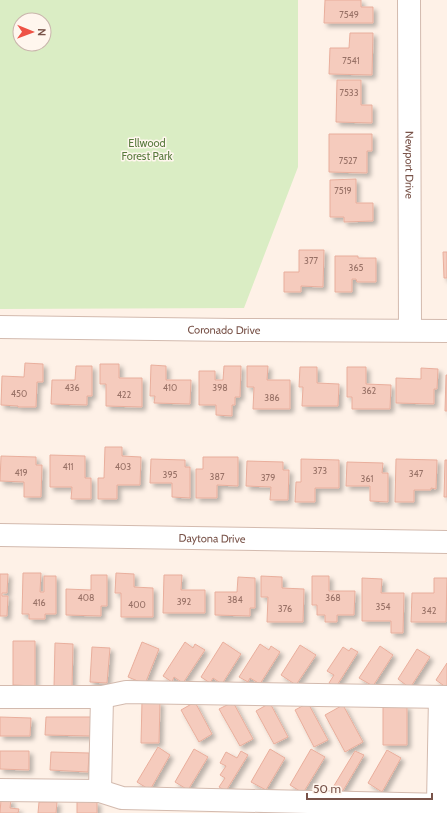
<svg xmlns="http://www.w3.org/2000/svg" width="447" height="813" font-family="Cabin,sans-serif">
<style>
.green{fill:#daedc4;fill-rule:evenodd}
.building{fill:#f5cbbd;stroke:#e9ae9c;filter:url(#shadow)}
.lines{fill:none;stroke-linecap:round;stroke-linejoin:round}
.minor-casing{stroke:#d3baae;stroke-width:24}
.minor{stroke:#fff;stroke-width:22}
.labels{text-anchor:middle;stroke-width:3;stroke-linejoin:round;paint-order:stroke}
.number-label{font-size:9px;fill:#987166}
.park-label{font-size:11px;fill:#587a3d;stroke:#fff6ee}
.street-label{font-size:11px;fill:#795349;stroke:#fff6ee}
</style>
<defs>
<filter id="shadow"><feDropShadow dx="3.5" dy="3.5" stdDeviation="2" flood-color="#0004"/></filter>
</defs>
<rect width="100%" height="100%" fill="#fef1e7"/>
<!-- green -->
<path class="green" d="M0,0H298V167L244,308L0,309ZM20,20H44V44H20Z"/>
<!-- building -->
<path class="building" d="M325,0H361V7H373V23H324Z
M350,33H373L372,75L329,74L330,48H349Z
M337,80H361V105H372V123L336,122Z
M329,134H372V151H367V173L329,172Z
M356,179V203H373V221L344,222V217H330V180Z
M299,250H324L323,287L301,286V292H284V272H299Z
M443,252H447V278H444Z
M335,256H358V258H376V282H357L356,279H352V292H335Z
M25,363L43,364V382H37L36,407H18V406L1,405L2,376L24,377Z
M100,364H119V378H142V407L106,406V384H100Z
M151,365L166,366V380H191L190,404L154,403L155,396H150Z
M76,366H92V396H87V405L51,404L52,380H75Z
M224,366H241L240,397H235V405H232V416L216,415V405H199V371H215V380H223Z
M247,366H268L267,380H290V409H253L254,387H247Z
M300,367H317V383L339,384L338,406H302L303,387H299Z
M347,367H366V384L391,385L390,409H352V397H347Z
M421,368L438,369L437,389H434V404L396,403V378L421,379Z
M446,375H447V411H445Z
M105,447H122V456L141,457L140,485H117V499H98V478H104Z
M50,455L85,456V478H91V499H71L72,487H50Z
M1,456L36,457V465H42L41,497H24V482L0,481Z
M203,457H238V486L217,485V498H196V469H203Z
M151,459L185,460V467H190V498L172,497V483H150Z
M301,459L339,460V488H315V502H295L296,482H301Z
M396,459L437,460L436,489L431,488V490H414V502H395Z
M445,460H447V497H444Z
M247,461L283,462V470H289L288,500H270L271,487L246,486Z
M347,462L383,463L382,473H388V502L370,501V486H346Z
M23,573H41L40,592H44V576H56V614H45V619H29V614H22Z
M116,573L134,574V587L153,588V617H121V593H115Z
M0,574H8L7,593H2V596H8L7,616H0Z
M91,575H107V606H101V616L66,615V589L91,590Z
M164,575H182L181,590H205V613H163Z
M261,576L282,577V588L304,589L303,622H267L268,597H261Z
M312,576H329V591H355L354,615H337V622H325V615H317V605H312Z
M238,577L255,578V608H250V616L215,615V592H237Z
M362,578L382,579L381,593H404L403,633H391V621H362Z
M434,578H447L446,622H411L412,593H434Z
M13,641H35V686L13,685Z
M142,642L159,649L145,684L128,677Z
M185,642L193,648L195,644L205,650L183,683L174,677L172,682L163,676Z
M223,642L241,654L222,684L213,678L210,683L201,677Z
M55,643L73,644L72,688L54,687Z
M260,644L269,650L271,646L280,652L260,684L250,678L248,682L239,677Z
M300,645L316,655L296,685L281,675Z
M380,646L393,655L373,686L359,678Z
M92,647L110,648L107,683L90,682Z
M343,647L349,651L351,648L358,652L336,687L329,683L334,675L327,671Z
M417,649L430,657L410,688L398,679Z
M447,663V688L436,680Z
M142,701L160,702L159,743H141Z
M195,702L212,734L199,742L181,710Z
M233,702L253,739L240,746L219,709Z
M270,703L288,737L274,744L256,711Z
M308,703L328,740L314,747L295,710Z
M343,705L363,742L345,752L325,715Z
M383,706H407V745H383Z
M0,717L31,718L30,736H0Z
M46,717H91L90,736L45,735Z
M158,747L170,755L150,790L137,782Z
M194,749L208,757L188,790L175,782Z
M270,749L285,758L266,790L251,782Z
M311,749L325,757L303,793L290,785Z
M387,750L401,758L382,792L368,783Z
M0,751H29V770L0,769Z
M241,751L248,755L226,791L219,787L225,778L220,775L226,766L220,763L226,752L237,758Z
M355,751L364,755L341,794L332,789Z
M51,752L89,753L88,772L50,770Z
M1,799L11,800L10,808L19,809L18,813H0Z
M77,801L97,802V813H77Z
M39,802H57L56,813H38Z"/>
<g class="lines">
<defs>
<g id="minor">
<path id="s1" d="M409,0L410,330"/>
<path id="s2" d="M0,327L233,330L447,331"/>
<path id="s3" d="M0,535L447,542"/>
<path d="M0,697H102L126,692L447,697"/>
<path d="M0,790L100,791L122,798L447,805"/>
<path d="M100,791L102,697"/>
<path d="M438,804L440,697"/>
</g>
</defs>
<!-- minor casing -->
<use href="#minor" class="minor-casing"/>
<!-- minor -->
<use href="#minor" class="minor"/>
</g>
<g class="labels">
<!-- number labels -->
<g class="number-label">
<text x="349" y="18">7549</text>
<text x="351" y="64">7541</text>
<text x="349" y="96">7533</text>
<text x="348" y="164">7527</text>
<text x="343" y="194">7519</text>
<text x="311" y="264">377</text>
<text x="356" y="271">365</text>
<text x="72" y="391">436</text>
<text x="170" y="391">410</text>
<text x="220" y="391">398</text>
<text x="369" y="394">362</text>
<text x="19" y="397">450</text>
<text x="124" y="398">422</text>
<text x="272" y="401">386</text>
<text x="68" y="470">411</text>
<text x="123" y="470">403</text>
<text x="320" y="474">373</text>
<text x="21" y="476">419</text>
<text x="416" y="477">347</text>
<text x="170" y="478">395</text>
<text x="217" y="480">387</text>
<text x="268" y="481">379</text>
<text x="367" y="482">361</text>
<text x="86" y="601">408</text>
<text x="333" y="601">368</text>
<text x="235" y="603">384</text>
<text x="184" y="605">392</text>
<text x="39" y="606">416</text>
<text x="137" y="608">400</text>
<text x="383" y="610">354</text>
<text x="285" y="612">376</text>
<text x="429" y="614">342</text>
</g>
<!-- park labels -->
<g class="park-label">
<text x="147" y="147">Ellwood<tspan x="147" dy="13">Forest Park</tspan></text>
</g>
<!-- street labels -->
<g class="street-label">
<text dy="4" stroke="none"><textPath href="#s1" startOffset="165">Newport Drive</textPath></text>
<text dy="4" stroke="none"><textPath href="#s2" startOffset="224">Coronado Drive</textPath></text>
<text dy="4" stroke="none"><textPath href="#s3" startOffset="212">Daytona Drive</textPath></text>
</g>
</g>
<!-- north arrow -->
<g transform="translate(32 32) rotate(91)"><circle r="19" fill="#fff6ee" stroke="#c9b5ac"/>
<path d="M0-3L7 15L0 10L-7 15Z" fill="#ee5245"/>
<text y="-6" font-size="11" font-weight="bold" text-anchor="middle" fill="#795349">N</text>
</g>
<!-- scale -->
<path d="M307 793v6h125v-6" fill="none" stroke="#795349" stroke-width="2"/>
<text x="313" y="793" font-size="12" fill="#795349" stroke="#fff6ee" stroke-width="3" paint-order="stroke">50 m</text>
</svg>
